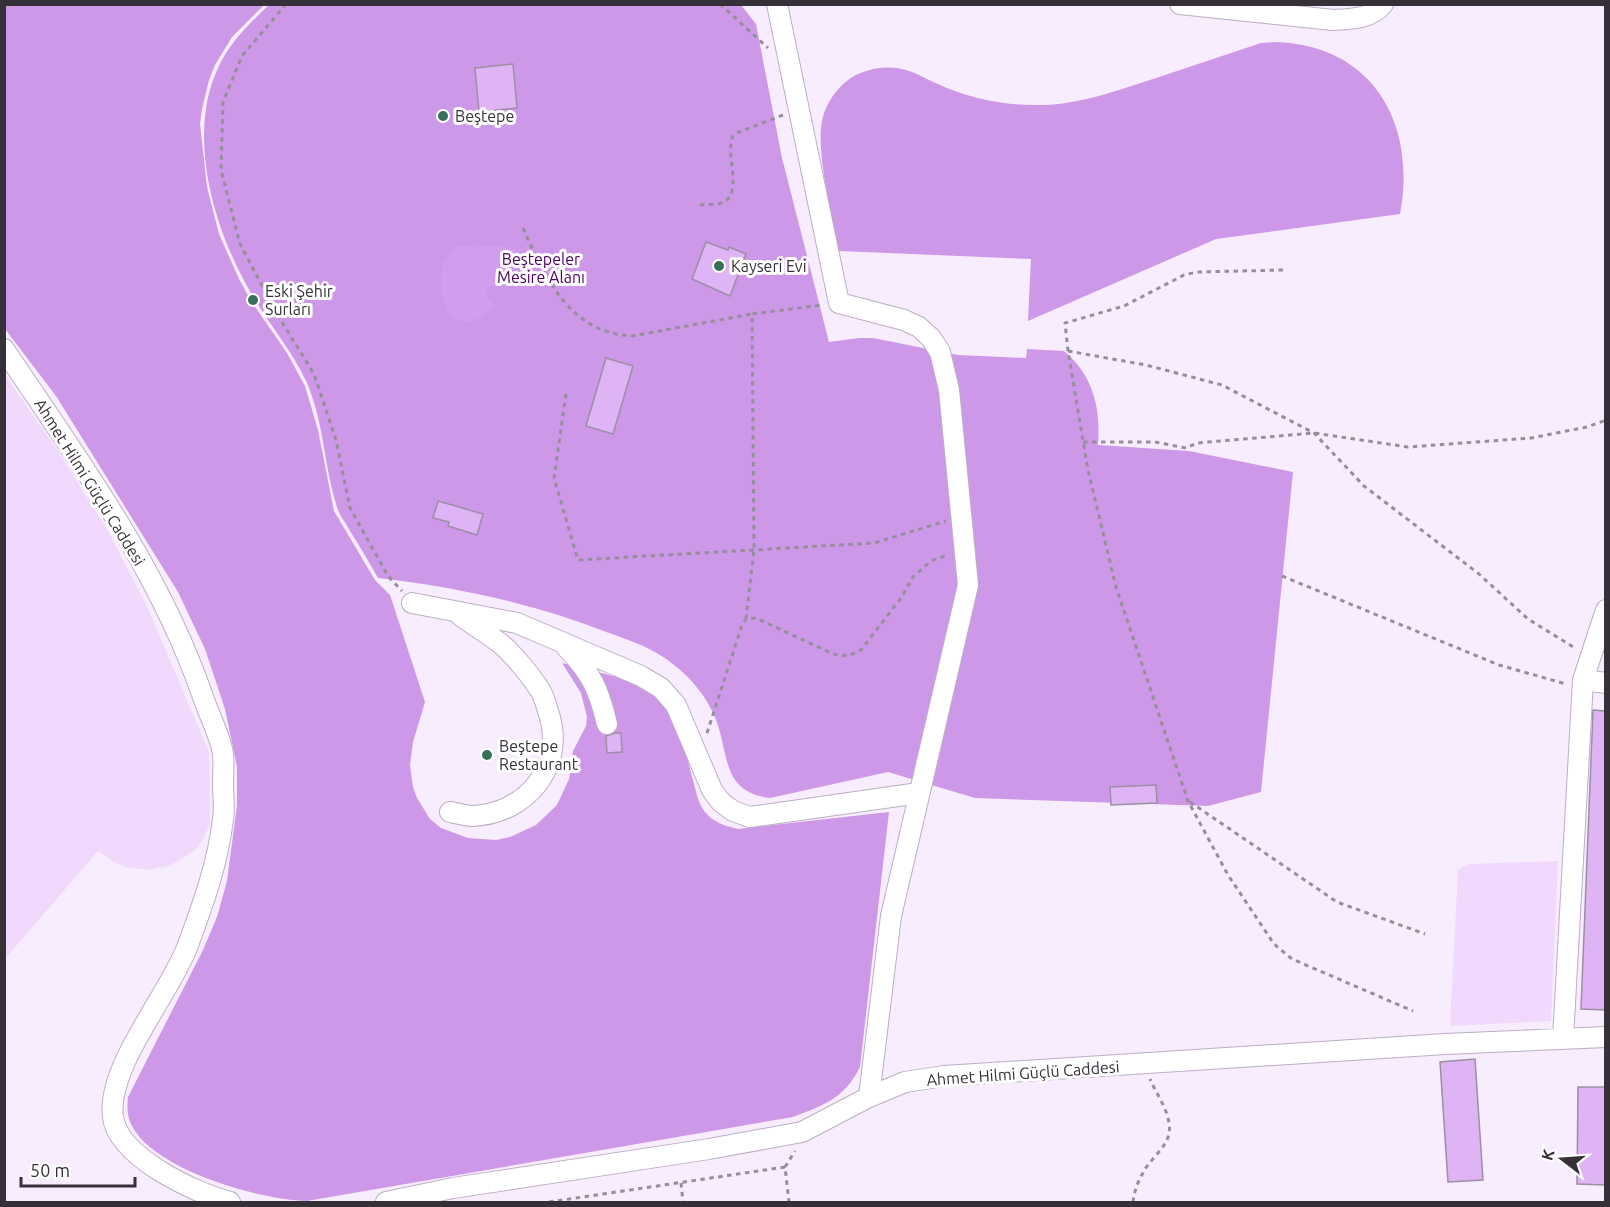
<svg xmlns="http://www.w3.org/2000/svg" width="1610" height="1207" font-family="Ubuntu,sans-serif">
<style>
.green{fill:#f1d9fe}
.forest{fill:#ce98e8}
.water{fill:#d39ded}
.building{fill:#dfb4f5;stroke:#9c8ea3;stroke-width:1.5}
.lines{fill:none;stroke-linecap:round;stroke-linejoin:round}
.minor-casing{stroke:#bcaec4;stroke-width:22}
.path{stroke:#978e9c;stroke-width:3;stroke-dasharray:4.5 4.5;stroke-linecap:butt}
.minor{stroke:#fff;stroke-width:20}
.poi-dot{fill:#377058;stroke:#fff;stroke-width:2}
.labels{text-anchor:middle;stroke-width:6;stroke-linejoin:round;paint-order:stroke}
.poi-label{font-size:16px;fill:#363039;stroke:#fff;text-anchor:start}
.park-label{font-size:16px;fill:#4b0064;stroke:#fff}
.street-label{font-size:16px;fill:#363039;stroke:#fff}
</style>
<rect width="100%" height="100%" fill="#f8ecff"/>
<!-- green -->
<path class="green" d="M5,375L60,454L108,531L146,604L209,752L210,824L203,840L194,851L169,866L147,870L126,867L116,863L98,851L5,959Z
M1558,861L1551,1021L1450,1026L1458,870L1468,864Z"/>
<!-- forest -->
<path class="forest" d="M5,5H264L232,37L215,65L209,80L202,109L200,124L207,187L219,234L239,279L251,301L287,353L305,386L318,430L334,511L375,580L390,595L425,702L413,742L410,765L413,787L417,798L430,819L441,828L468,838L496,840L510,837L536,825L557,805L569,779L573,751L586,726L587,717L581,693L562,663L633,681C671,697 683,740 692,777C696,789 697,802 705,812C713,822 725,826 738,829L889,812L860,1067C844,1099 824,1105 793,1117L307,1201C261,1200 152,1170 131,1124C127,1115 127,1107 128,1097L203,950L217,917L227,881L237,805V767L225,709L205,649L178,592L56,396L5,329Z
M269,5H741L756,24L782,158L829,342L859,338H873L958,355L1026,358L1027,349L1064,351C1093,375 1101,408 1098,445L1189,451L1293,472L1261,792L1208,806L975,798L888,772L770,798C719,792 730,750 714,715C705,695 691,678 674,665C655,649 632,641 609,633C535,604 457,587 378,578C369,562 360,547 350,531C346,523 339,515 337,507C324,466 324,423 307,383C293,352 271,327 254,298C216,236 185,138 218,68C229,43 250,23 269,5Z
M1277,42C1374,46 1417,125 1400,214L1216,239L1028,321L1031,259L839,251C832,218 816,153 822,121C826,102 839,84 856,75C873,67 892,65 909,71C919,74 928,80 938,84C968,98 1001,105 1035,105C1076,106 1115,91 1153,79C1189,67 1225,55 1261,43Z"/>
<!-- water -->
<path class="water" d="M476,245C490,246 508,244 519,253L520,260L516,266L486,291L488,300L494,305C491,312 483,316 476,319C448,331 439,298 441,275C442,264 448,255 455,246Z"/>
<!-- building -->
<path class="building" d="M513,64L517,108L479,112L475,68Z
M706,242L728,250L729,247L746,254L730,296L692,279Z
M606,358L633,366L613,434L586,426Z
M438,501L483,514L477,535L448,526L449,522L433,518Z
M1593,710L1605,711V1010L1581,1009Z
M615,733H621L622,752L607,753L606,736Z
M1156,785L1157,803L1111,805L1110,787Z
M1475,1059L1483,1180L1448,1182L1440,1062Z
M1578,1087H1605V1185L1577,1184Z"/>
<g class="lines">
<defs>
<path id="minor" d="M777,4L839,303L904,320L919,327L931,338L940,352L949,390L968,585L891,916L869,1097
M1180,4L1333,20C1351,19 1371,19 1383,4
M4,349C79,461 159,569 203,697C209,715 220,735 223,754C224,764 223,775 223,784C223,796 225,808 223,819C218,863 203,904 188,945C170,994 106,1067 113,1117C118,1157 195,1193 230,1202
M412,603L517,623L641,676L661,688L676,705L712,790L721,802L733,811L750,817L919,793
M567,648C592,674 599,690 607,724
M1583,680L1606,683
M450,812C457,813 465,816 472,816C527,814 567,765 548,711C546,704 544,696 540,690C531,676 513,654 501,644C488,634 473,625 460,615
M1563,1039L1583,680L1606,610
M386,1202L453,1188L709,1149L802,1132L869,1097L905,1082L944,1076L1445,1044L1606,1037"/>
</defs>
<!-- minor casing -->
<use href="#minor" class="minor-casing"/>
<!-- path -->
<path class="path" d="M286,4L242,56L223,102L221,170L240,244L277,314L314,374L336,440L350,508L388,576L402,591
M720,4L768,48
M700,205C707,204 718,205 724,202C744,191 723,150 734,134L783,115
M523,228C545,278 570,333 632,336L752,314
M1283,270L1197,272L1184,275L1124,306L1065,323L1068,351L1088,470L1116,587L1188,801L1228,875L1274,944L1292,959L1413,1011
M1068,351L1146,365L1222,385L1314,433L1364,486L1479,574L1528,619L1575,648
M566,394L554,478L578,560L874,543L946,521
M1083,442H1155L1186,448L1197,443L1314,433L1408,447L1531,438L1587,427L1606,420
M1282,576L1499,665L1566,684
M746,619L754,549L752,314L822,305
M707,733L742,625L746,619L756,618L833,654L848,656L861,650L901,598L913,577L931,561L948,555
M1190,802L1337,902L1425,934
M785,1167L795,1151
M681,1183L683,1202
M549,1202L785,1167L789,1202
M1133,1202C1134,1192 1138,1181 1144,1171C1153,1155 1173,1144 1169,1123C1167,1108 1156,1093 1150,1079"/>
<!-- minor -->
<use href="#minor" class="minor"/>
</g>
<!-- markers -->
<g class="poi-dot">
<circle cx="443" cy="116" r="6"/>
<circle cx="719" cy="266" r="6"/>
<circle cx="253" cy="300" r="6"/>
<circle cx="487" cy="755" r="6"/>
</g>
<g class="labels">
<!-- poi labels -->
<g class="poi-label">
<text x="455" y="122">Beştepe</text>
<text x="731" y="272">Kayseri Evi</text>
<text x="265" y="297">Eski Şehir<tspan x="265" dy="18">Surları</tspan></text>
<text x="499" y="752">Beştepe<tspan x="499" dy="18">Restaurant</tspan></text>
</g>
<!-- park labels -->
<g class="park-label">
<text x="541" y="265">Beştepeler<tspan x="541" dy="18">Mesire Alanı</tspan></text>
</g>
<!-- street labels -->
<g class="street-label">
<text transform="translate(90 482) rotate(58)" y="6">Ahmet Hilmi Güçlü Caddesi</text>
<text transform="translate(1023 1073) rotate(-4)" y="6">Ahmet Hilmi Güçlü Caddesi</text>
</g>
</g>
<!-- border -->
<rect width="1610" height="1207" fill="none" stroke="#363039" stroke-width="12"/>
<!-- north arrow -->
<g transform="translate(1562 1159) rotate(287)" stroke="#ffffff" stroke-width="4.5" paint-order="stroke">
<path d="M0-4.5L10 22L0 15L-10 22Z" fill="#363039"/>
<text y="-9" font-size="16" font-weight="bold" text-anchor="middle" fill="#363039">K</text>
</g>
<!-- scale -->
<path d="M21 1177v9h114v-9" fill="none" stroke="#363039" stroke-width="3"/>
<text x="30" y="1177" font-size="18" fill="#363039" stroke="#ffffff" stroke-width="4.5" paint-order="stroke">50 m</text>
</svg>
